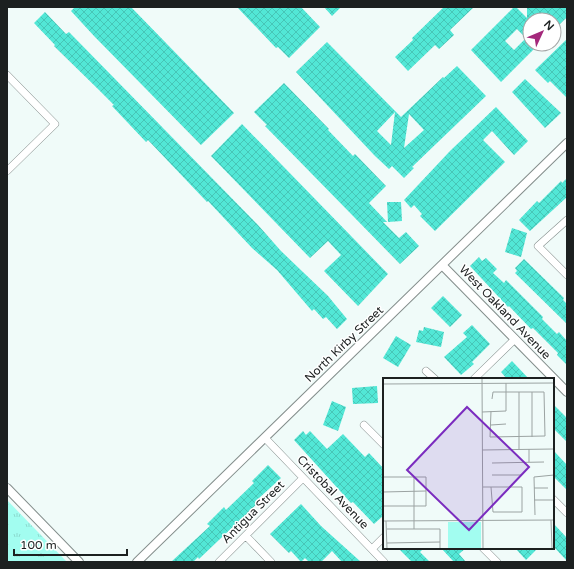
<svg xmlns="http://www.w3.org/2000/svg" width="574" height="569" font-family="'Varela Round',sans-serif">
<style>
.park{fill:url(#park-tufts)}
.building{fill:url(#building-cross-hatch);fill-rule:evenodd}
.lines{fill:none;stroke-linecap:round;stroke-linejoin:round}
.minor-casing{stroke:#848e8c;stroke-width:8}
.tertiary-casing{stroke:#848e8c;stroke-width:10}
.minor{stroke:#fff;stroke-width:7}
.tertiary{stroke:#fff;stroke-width:8}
.labels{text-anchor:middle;stroke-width:3;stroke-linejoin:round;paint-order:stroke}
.street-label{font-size:12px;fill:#1c2020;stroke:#fff}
.inset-road{fill:none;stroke:#9ba3a2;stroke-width:1}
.view{fill:#7b2cbf;fill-opacity:0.15;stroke:#7b2cbf;stroke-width:2}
.inset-edge{fill:none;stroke:#1c2020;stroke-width:2}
</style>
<defs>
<pattern id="park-tufts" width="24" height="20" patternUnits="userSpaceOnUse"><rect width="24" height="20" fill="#a2fdf0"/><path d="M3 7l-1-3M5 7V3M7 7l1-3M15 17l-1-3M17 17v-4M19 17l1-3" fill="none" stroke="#8bd9ce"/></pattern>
<pattern id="building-cross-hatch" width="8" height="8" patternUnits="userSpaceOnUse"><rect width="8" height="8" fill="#52e7d6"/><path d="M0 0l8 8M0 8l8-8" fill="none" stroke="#47c6b7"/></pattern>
</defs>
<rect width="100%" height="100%" fill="#f0fbf9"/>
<!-- park -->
<path class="park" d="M7,500L67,562H7Z"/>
<!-- building -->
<path class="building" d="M75,7H131L234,113L201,145L94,36L71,11Z
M237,7H301L320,27L289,58L278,47L276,48Z
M324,7H341L332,16Z
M444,7H474L450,30L454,35L439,49L435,45L408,71L395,57L413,40L412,38Z
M514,7H516L527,18V7H567V17L554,30V20H529L530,44H539L501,82L471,50ZM517,29L526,38L514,50L505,41Z
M45,12L66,34L69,32L258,225L281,251L328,296L347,319L337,329L326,317L323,319L314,309L312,311L277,270L252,248L208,201L207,202L148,140L146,142L112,106L114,105L99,90L54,46L55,45L34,23Z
M567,39V98L550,81L548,83L535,70Z
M327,42L401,117L443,77L444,78L457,66L486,96L412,167L414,168L404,178L392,166L389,169L375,156L296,72ZM395,112L391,145L377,131ZM409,114L424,130L404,148Z
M525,79L561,113L545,128L512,92Z
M284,83L329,129L328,130L353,156L355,154L386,186L369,203L387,222H383L399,238L406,232L419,246L400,264L265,126L267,125L254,112Z
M496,107L528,141L514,155L492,131L483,140L505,162L435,231L420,216L422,214L414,205L411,208L404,200L450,151Z
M242,124L388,274L358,306L324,271L341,255L328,241L310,258L211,156Z
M567,178V197L530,231L519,220L537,201L539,203L561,181L562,183Z
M387,202H401L402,221L388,222Z
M512,228L527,233L521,257L505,252Z
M479,257L482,261L486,258L497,269L493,273L504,283L506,280L543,317L542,319L557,334L559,332L567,341V365L557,355L558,353L533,328L531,329L509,306L508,307L470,266Z
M524,259L564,298L563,300L567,304V324L515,273L517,271L515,268Z
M443,296L462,315L450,327L431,308Z
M472,325L490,344L472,362L474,364L461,375L444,357L467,337L463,333Z
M424,327L444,332L441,347L416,342L419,330L423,331Z
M396,336L411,345L398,367L383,358Z
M512,361L529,379H507L501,372Z
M377,386L378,403L353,404L352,388Z
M332,401L346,407L338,431L323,425Z
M553,404L567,418V442L553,428Z
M303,431L306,435L310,431L327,449L343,434L365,457L369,453L384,469V515L374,524L353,502L351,503L294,440Z
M553,450L567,465V490L553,476Z
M268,465L281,478L259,498L261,500L199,559L198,557L193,562H171L210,526L207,524L224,507L226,510L254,483L252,481Z
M301,504L321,526L361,562H342L332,551L321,562H309L305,558L301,562L291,551L289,553L270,534Z
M553,523L567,538V561L553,546Z
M398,548H424L420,552L430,562H412Z
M441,548H466L459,554L466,562H454Z
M515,548H538L526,560Z"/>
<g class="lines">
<defs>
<path id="minor" d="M7,75L55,124L7,171
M567,220L538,246L567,275
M426,371L435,379
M474,379L515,339
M364,425L384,445
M265,438L384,562
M553,499L567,513
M246,536L271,562
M483,548L497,562
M372,549L384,537
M219,562L303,478"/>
<path id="tertiary" d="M442,265L567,392
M7,488L79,562
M137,562L567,143"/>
</defs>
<!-- minor casing -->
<use href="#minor" class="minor-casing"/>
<!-- tertiary casing -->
<use href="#tertiary" class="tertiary-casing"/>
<!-- minor -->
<use href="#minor" class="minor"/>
<!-- tertiary -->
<use href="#tertiary" class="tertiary"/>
</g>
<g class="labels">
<!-- street labels -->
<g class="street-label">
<text transform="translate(505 312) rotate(46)" y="4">West Oakland Avenue</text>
<text transform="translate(344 344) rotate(-44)" y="4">North Kirby Street</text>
<text transform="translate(333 492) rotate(46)" y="4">Cristobal Avenue</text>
<text transform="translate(253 512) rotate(-45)" y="4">Antigua Street</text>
</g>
</g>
<!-- overview -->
<g transform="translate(383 378)">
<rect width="171" height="171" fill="#f0fbf9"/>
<path d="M65,144H98V171H65Z" fill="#a2fdf0"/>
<path class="inset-road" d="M99,0L100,171M0,6L171,5M136,14V72M149,14V59M108,33L107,59L162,58L161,14H110L109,21M99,34L123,33V5M108,47L123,46M146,71V84M99,72L171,71M109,85L161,84M109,97H138M0,99H43V128H0M31,99V151M100,109H139V134H110L108,109M151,110H165M0,114L43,113M151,122H171M152,137L151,99L171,97M168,142L169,171M0,143L171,142M3,143L4,171M4,151H57V171M4,165L57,164"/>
<path class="view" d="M84,29L146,89L86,152L24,92Z"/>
<rect width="171" height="171" class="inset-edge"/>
</g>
<!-- border -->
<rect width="574" height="569" fill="none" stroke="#1c2020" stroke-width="16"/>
<!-- north arrow -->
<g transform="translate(542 32) rotate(46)"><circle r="19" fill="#ffffff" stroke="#a4a6a6"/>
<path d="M0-3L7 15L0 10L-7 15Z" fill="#a4287b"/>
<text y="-6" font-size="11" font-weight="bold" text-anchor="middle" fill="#1c2020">N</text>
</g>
<!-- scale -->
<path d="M14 549v6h113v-6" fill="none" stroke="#1c2020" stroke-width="2"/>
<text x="20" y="549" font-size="12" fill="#1c2020" stroke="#ffffff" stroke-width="3" paint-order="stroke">100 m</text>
</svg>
